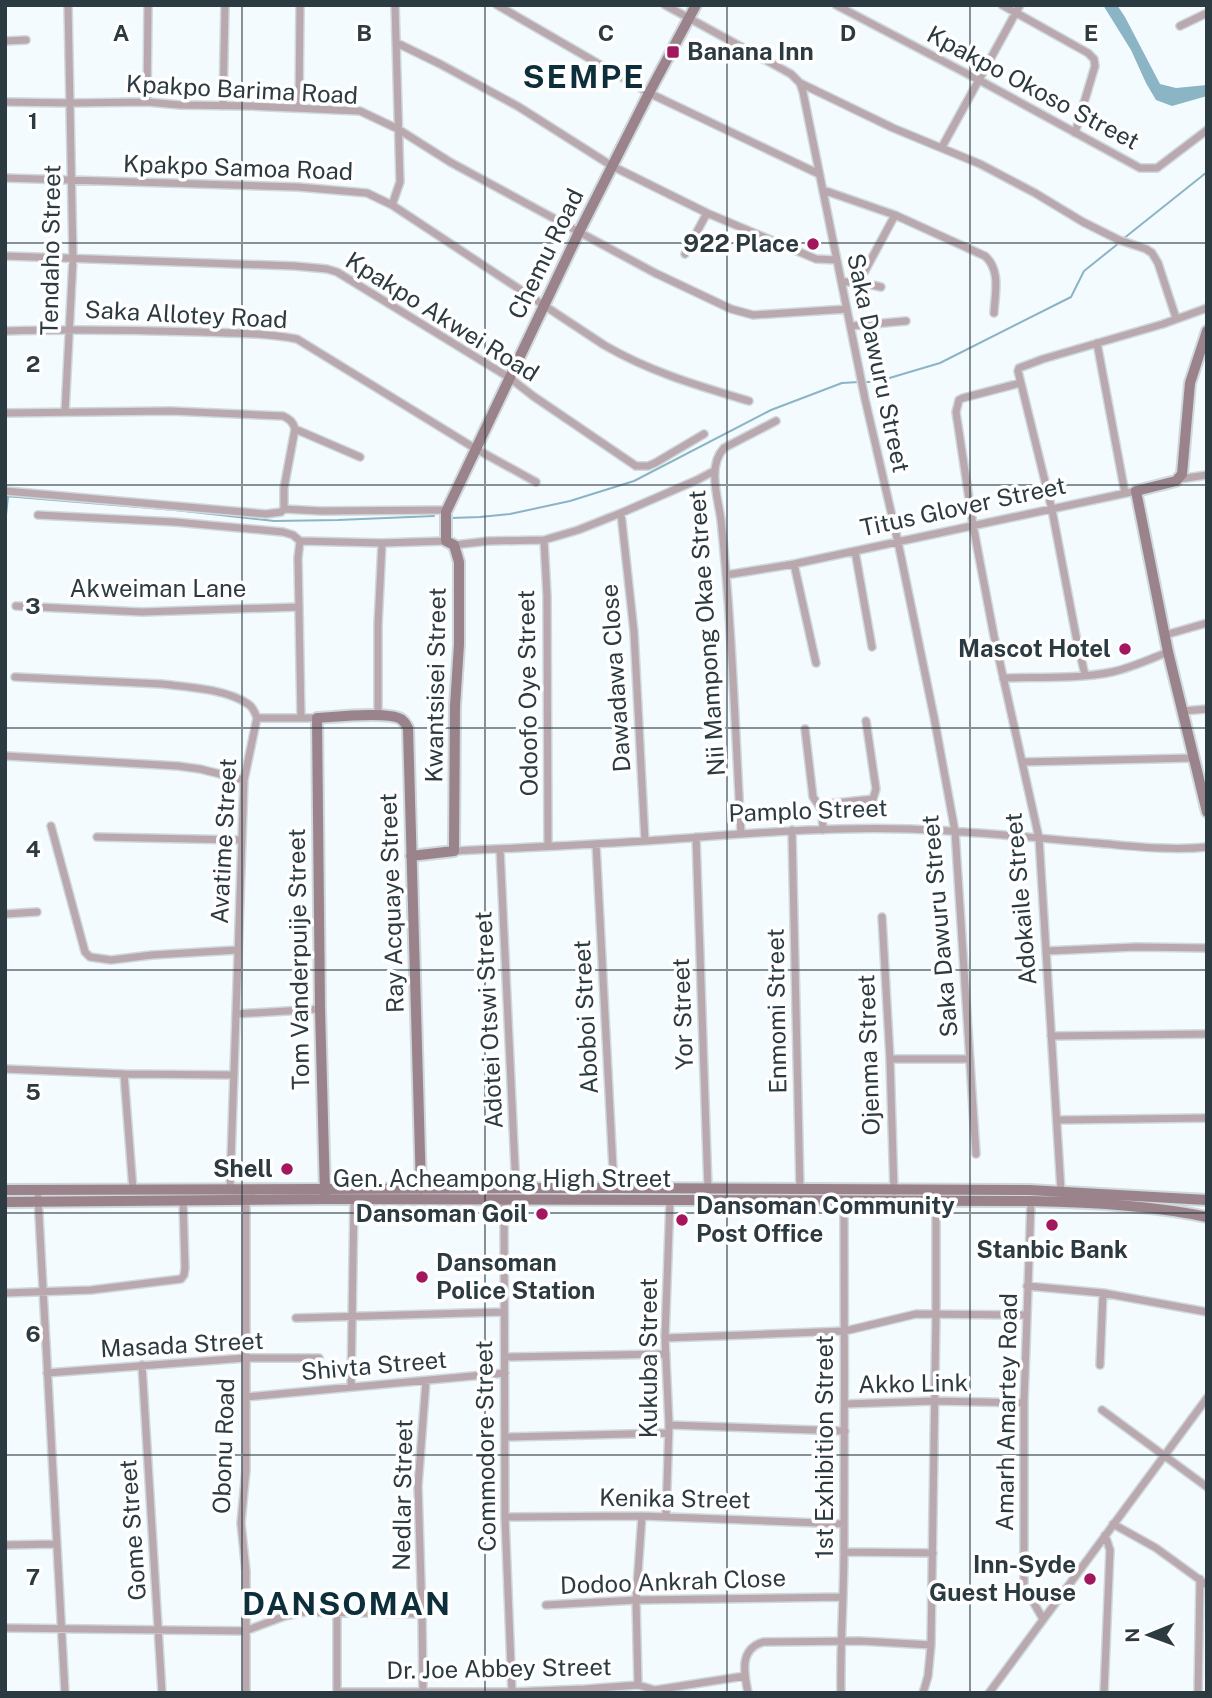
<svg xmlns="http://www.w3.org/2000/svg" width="1212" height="1698" font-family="'Public Sans',sans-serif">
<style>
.water{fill:#8bb4c5}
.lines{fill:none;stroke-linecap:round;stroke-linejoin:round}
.stream{stroke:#8bb4c5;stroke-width:2}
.street-casing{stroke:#cfd8dc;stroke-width:10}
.secondary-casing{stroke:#cfd8dc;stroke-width:14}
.street{stroke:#b9a9ae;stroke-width:7}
.secondary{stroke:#9a838a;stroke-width:10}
.grid{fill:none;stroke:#2c3b41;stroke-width:2;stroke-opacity:0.55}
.poi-dot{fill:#a3175f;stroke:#fff;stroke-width:2.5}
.labels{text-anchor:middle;stroke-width:7;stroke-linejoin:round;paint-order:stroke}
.poi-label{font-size:24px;font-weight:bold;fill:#2c3b41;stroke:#fff;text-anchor:end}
.street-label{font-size:24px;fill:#2c3b41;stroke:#fff}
.district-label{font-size:32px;font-weight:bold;letter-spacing:2px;fill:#0d2f3b;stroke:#fff}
.grid-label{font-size:23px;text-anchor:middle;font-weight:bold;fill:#2c3b41;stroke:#fff;stroke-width:7;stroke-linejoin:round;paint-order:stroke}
</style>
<rect width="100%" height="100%" fill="#f3fbfe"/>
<!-- water -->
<path class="water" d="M1103,5H1117L1125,17L1160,84L1176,88L1207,85V96L1172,106L1156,100L1146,83L1131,50Z"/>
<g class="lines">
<!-- stream -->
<path class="stream" d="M1123,239L1207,172
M864,382H876L940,363L1071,297L1084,271L1119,243
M5,496L175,510L274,521L338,520L434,516
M451,518L480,517L510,514L570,501L634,481L771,410L842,383L859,382
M5,524L8,497"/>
<defs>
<path id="street" d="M497,5L649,93L819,174
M665,5L791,74L800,83L803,92L865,399L898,542L934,717L955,831L976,1154
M836,5L979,80L1140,168H1157L1207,130
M1002,5L1088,53L1094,59L1095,66L1075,133
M1180,26L1207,13
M5,41L26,40
M397,43L440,64L519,107L612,166L707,213L816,259L837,260
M800,83L893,128L980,164L1035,193L1083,222L1119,240L1146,249L1152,253L1158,263L1176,318
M5,102L71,103L147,102L180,105L251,106L360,111L398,129L450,162L579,232L655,273L731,309L753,315L847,309
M147,102L148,5
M223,106L225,5
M299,108L300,5
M942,147L1020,5
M5,178L298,187L367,193L392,205L604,345C650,372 699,386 749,401
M823,190L895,215L985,256C1001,270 995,293 994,313
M392,205L400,182L395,5
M685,254L707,213
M5,256L295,266L327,269L337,272L510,378L533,396L636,466H648L655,463L704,434
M842,282H859L895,215
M859,282L881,287
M851,326L906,321
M5,331C70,329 135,330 200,332C233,333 266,333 297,339L476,449L536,482
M1097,343L1125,493
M1020,383L963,398L959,400L956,412L973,525L994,636L1039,838L1061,1191
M65,412L73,259L68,5
M5,413L171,411L283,416C290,419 293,422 295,429L284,488V509L281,512L266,514L5,491
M295,429L360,457
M1179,479L1207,475
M284,509L321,511L447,510
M621,513L634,632L645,841
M38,515L175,522L283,532L293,535L300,541
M544,540L547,596L548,846
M300,541L298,558L301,718
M300,541L382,543L446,541
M454,545L489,541L544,540L578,530L621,513L697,480L714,471
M855,551L872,647
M794,564L816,663
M726,575L794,564L1136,491
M16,606L142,612L299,607
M1165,635L1207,623
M1085,675L1076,636L1052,510L1018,371L1019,368L1043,359L1163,324L1207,308
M15,677L162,684C188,687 226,689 248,704C253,707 255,712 257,718
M1003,678C1039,677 1077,679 1112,672C1131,668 1150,659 1168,652
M1183,711L1207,709
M378,716V625L382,543
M257,718H317
M805,729L813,797L822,810
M6,756L178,766L200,769L244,780
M1022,762L1194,758
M51,826L85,952L90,957L111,960L152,955L237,950
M792,830L800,1190
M823,830L822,810L827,804L873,799L876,789L866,721
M741,833C735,729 732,624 721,520C718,498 707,466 724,448L776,421
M97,837L241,840
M696,837L708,1189
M596,844L614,1188
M500,849L516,1189
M454,851C518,848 581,845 645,841C733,835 822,826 910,829C972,831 1034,838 1096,843C1132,846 1170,851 1207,847
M5,914L37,912
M882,917L890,1059L894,1191
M1046,951L1136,947L1207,948
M236,1014L320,1009
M1051,1036L1207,1034
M890,1059H970
M5,1069L124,1074L234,1075
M124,1074L133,1190
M1058,1120L1207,1118
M230,1189L244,780L257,718
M38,1197L65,1693
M504,1199L505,1517L512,1692
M246,1200V1470L241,1523L246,1571V1693
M1031,1201L1024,1403V1586L1043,1619
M1027,1286L1103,1293L1207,1312
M5,1293L91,1290L181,1279L184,1275L185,1268L183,1200
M296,1318L504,1312
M665,1338L845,1331L916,1314L1026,1315
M505,1357L666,1354
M142,1365L162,1693
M1100,1365L1103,1293
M47,1373L245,1358H319
M351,1387L354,1200
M246,1397L505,1373
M845,1404L934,1401L1024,1403
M1102,1410L1207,1487
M669,1425L845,1431
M505,1437L668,1433
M666,1516L669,1425L665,1338L670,1200
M505,1517L642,1516L844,1524
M1113,1524L1156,1548L1207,1585
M5,1545L57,1544
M844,1552L933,1553
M546,1605L636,1600L842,1597
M5,1628L245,1631L285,1616L304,1612L422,1614
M638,1685L636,1600L642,1516
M337,1692H512L585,1689L638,1685L655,1690L745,1676
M337,1693V1613
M423,1693L422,1614L418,1486L426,1381
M748,1693C744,1673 739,1649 763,1642L860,1641L931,1645
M841,1693C840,1644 844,1597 844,1548C845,1432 844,1317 844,1201
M923,1693L928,1676L931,1645L936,1313V1201
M989,1693L1207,1398
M1104,1693L1110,1550L1105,1535
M1198,1693L1200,1579"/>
<path id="secondary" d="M1207,331L1190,383L1182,474L1176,481L1136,491L1168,652L1207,812
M411,856L454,851L455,706L459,644V562L454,545L446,541V512L579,232L649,93L696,5
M5,1190L614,1188L1029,1190L1207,1200
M325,1193L320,1009L317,718C335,717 387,711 401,719C405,722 406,724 408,728L421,1189
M5,1202L325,1199L1031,1201C1090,1202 1150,1205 1207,1217"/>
</defs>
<!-- street casing -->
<use href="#street" class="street-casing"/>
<!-- secondary casing -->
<use href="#secondary" class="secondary-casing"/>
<!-- street -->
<use href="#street" class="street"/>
<!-- secondary -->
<use href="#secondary" class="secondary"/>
</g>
<!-- grid -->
<path class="grid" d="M242,5V1693M485,5V1693M727,5V1693M970,5V1693M5,243H1207M5,485H1207M5,728H1207M5,970H1207M5,1213H1207M5,1455H1207"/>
<!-- markers -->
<g class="poi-dot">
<rect x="666" y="45" width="14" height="14" rx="3.5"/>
<circle cx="813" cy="244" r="7"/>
<circle cx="1125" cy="649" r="7"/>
<circle cx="287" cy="1169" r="7"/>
<circle cx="542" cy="1214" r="7"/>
<circle cx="682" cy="1220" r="7"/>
<circle cx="1052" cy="1225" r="7"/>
<circle cx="422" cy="1277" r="7"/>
<circle cx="1090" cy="1579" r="7"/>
</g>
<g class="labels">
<!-- poi labels -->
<g class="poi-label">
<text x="687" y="60" text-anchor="start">Banana Inn</text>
<text x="799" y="252">922 Place</text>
<text x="1111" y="657">Mascot Hotel</text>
<text x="273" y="1177">Shell</text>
<text x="696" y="1214" text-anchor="start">Dansoman Community<tspan x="696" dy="28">Post Office</tspan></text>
<text x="528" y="1222">Dansoman Goil</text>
<text x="1052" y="1258" text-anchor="middle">Stanbic Bank</text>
<text x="436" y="1271" text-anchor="start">Dansoman<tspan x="436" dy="28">Police Station</tspan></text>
<text x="1076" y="1573">Inn-Syde<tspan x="1076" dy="28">Guest House</tspan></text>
</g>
<!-- street labels -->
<g class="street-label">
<text transform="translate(1033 88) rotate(28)" y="8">Kpakpo Okoso Street</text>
<text transform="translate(242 90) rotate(3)" y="8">Kpakpo Barima Road</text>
<text transform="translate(238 168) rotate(2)" y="8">Kpakpo Samoa Road</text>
<text transform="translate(51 250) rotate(-89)" y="8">Tendaho Street</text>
<text transform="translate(546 254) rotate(-64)" y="8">Chemu Road</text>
<text transform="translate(186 315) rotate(3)" y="8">Saka Allotey Road</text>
<text transform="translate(442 317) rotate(32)" y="8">Kpakpo Akwei Road</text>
<text transform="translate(878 363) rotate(78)" y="8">Saka Dawuru Street</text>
<text transform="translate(963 507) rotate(-12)" y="8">Titus Glover Street</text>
<text x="158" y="597">Akweiman Lane</text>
<text transform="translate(707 633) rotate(-94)" y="8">Nii Mampong Okae Street</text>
<text transform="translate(616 678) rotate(-94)" y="8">Dawadawa Close</text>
<text transform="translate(436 685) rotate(-89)" y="8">Kwantsisei Street</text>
<text transform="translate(528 693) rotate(-91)" y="8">Odoofo Oye Street</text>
<text transform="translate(808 811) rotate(-2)" y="8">Pamplo Street</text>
<text transform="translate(224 841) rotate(-87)" y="8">Avatime Street</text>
<text transform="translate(1021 899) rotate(-95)" y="8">Adokaile Street</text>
<text transform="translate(392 903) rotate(-92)" y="8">Ray Acquaye Street</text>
<text transform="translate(940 926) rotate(-95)" y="8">Saka Dawuru Street</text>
<text transform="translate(299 959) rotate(-91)" y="8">Tom Vanderpuije Street</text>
<text transform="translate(777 1011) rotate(-91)" y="8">Enmomi Street</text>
<text transform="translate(683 1014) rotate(-92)" y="8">Yor Street</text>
<text transform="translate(586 1017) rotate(-93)" y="8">Aboboi Street</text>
<text transform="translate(489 1020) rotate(-93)" y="8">Adotei Otswi Street</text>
<text transform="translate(869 1055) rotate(-92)" y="8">Ojenma Street</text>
<text x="502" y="1187">Gen. Acheampong High Street</text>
<text transform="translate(182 1345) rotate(-3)" y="8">Masada Street</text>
<text transform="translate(649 1358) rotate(-90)" y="8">Kukuba Street</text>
<text transform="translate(374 1366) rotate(-5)" y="8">Shivta Street</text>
<text transform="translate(913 1384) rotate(-1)" y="8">Akko Link</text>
<text transform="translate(1007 1412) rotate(-89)" y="8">Amarh Amartey Road</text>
<text transform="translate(224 1446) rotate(-88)" y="8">Obonu Road</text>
<text transform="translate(486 1446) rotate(-91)" y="8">Commodore Street</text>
<text transform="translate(825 1447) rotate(-90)" y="8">1st Exhibition Street</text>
<text transform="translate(403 1495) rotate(-89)" y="8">Nedlar Street</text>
<text transform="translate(675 1499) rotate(1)" y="8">Kenika Street</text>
<text transform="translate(133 1530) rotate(-94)" y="8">Gome Street</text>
<text transform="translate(673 1582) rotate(-2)" y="8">Dodoo Ankrah Close</text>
<text transform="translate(499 1669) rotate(-1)" y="8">Dr. Joe Abbey Street</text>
</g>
<!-- district labels -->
<g class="district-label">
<text x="584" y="88">SEMPE</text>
<text x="347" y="1615">DANSOMAN</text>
</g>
</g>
<g class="grid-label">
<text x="121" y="41">A</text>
<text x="364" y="41">B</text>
<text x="606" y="41">C</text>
<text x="848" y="41">D</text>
<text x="1091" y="41">E</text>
<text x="33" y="129">1</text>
<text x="33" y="372">2</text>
<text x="33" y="614">3</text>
<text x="33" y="857">4</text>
<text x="33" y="1100">5</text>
<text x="33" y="1342">6</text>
<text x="33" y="1585">7</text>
</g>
<!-- border -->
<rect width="1212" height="1698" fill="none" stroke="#2c3b41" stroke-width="14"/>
<!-- north arrow -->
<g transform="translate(1149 1635) rotate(269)" stroke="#ffffff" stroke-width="5" paint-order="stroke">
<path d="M0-5L12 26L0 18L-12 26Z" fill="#2c3b41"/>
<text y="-10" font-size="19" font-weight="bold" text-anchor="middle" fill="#2c3b41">N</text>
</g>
</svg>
